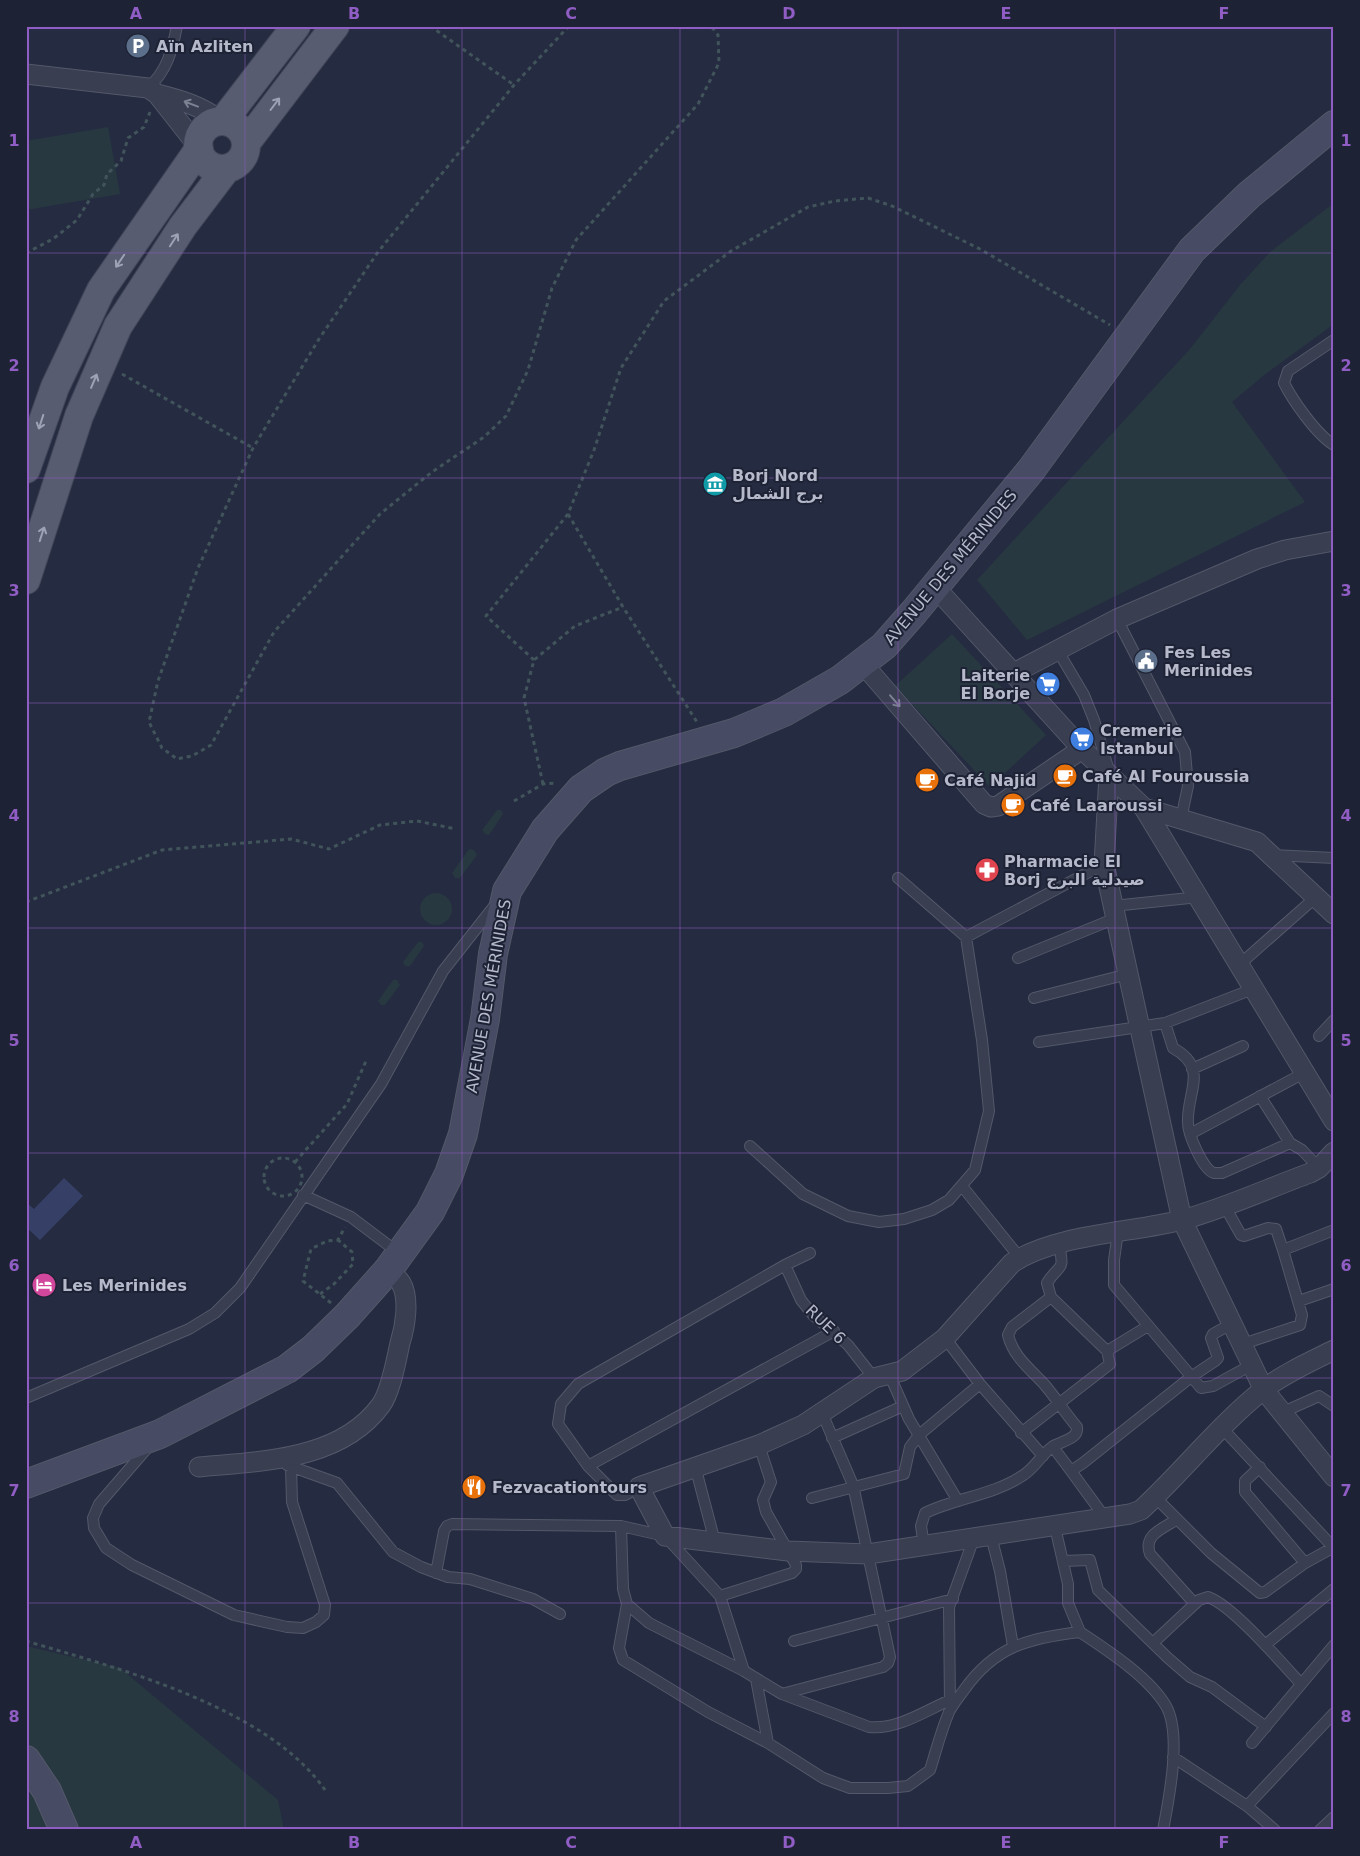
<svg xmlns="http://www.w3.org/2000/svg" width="1360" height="1856" font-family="'DejaVu Sans',Cairo,sans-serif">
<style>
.green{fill:#273841}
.water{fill:#364066}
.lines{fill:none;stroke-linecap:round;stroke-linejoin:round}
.service-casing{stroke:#54586a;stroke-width:12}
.minor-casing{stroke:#54586a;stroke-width:21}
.secondary-casing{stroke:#54586a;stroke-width:30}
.primary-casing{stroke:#424659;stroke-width:30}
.path{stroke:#42545b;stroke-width:3;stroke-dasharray:4 4;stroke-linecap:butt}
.service{stroke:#393e50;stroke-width:10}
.minor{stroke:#393e50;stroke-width:19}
.secondary{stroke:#474b63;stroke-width:28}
.primary{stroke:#575c70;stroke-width:28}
.oneway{stroke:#7d8293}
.oneway2{stroke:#9ea2b4}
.grid{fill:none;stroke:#8f5dc3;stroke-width:1;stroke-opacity:0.55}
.labels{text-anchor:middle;stroke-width:4;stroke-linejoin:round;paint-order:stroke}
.poi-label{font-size:16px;font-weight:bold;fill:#b5b9ca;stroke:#1e2235;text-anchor:start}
.street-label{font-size:16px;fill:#b5b9ca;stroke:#1e2235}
.neatline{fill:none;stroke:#8f5dc3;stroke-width:2}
.grid-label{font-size:16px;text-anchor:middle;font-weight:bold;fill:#8f5dc3}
</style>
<rect width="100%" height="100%" fill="#252b40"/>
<!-- green -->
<path class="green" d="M108,127L120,194L26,210V141Z
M1334,203V324L1263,376L1232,402L1305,502L1027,640L977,580L1190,349L1240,285L1270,252Z
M952,634L1046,735L990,787L895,686Z
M497,810H501L503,814L489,835L485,834L482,830Z
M469,849L474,850L477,855L460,878H455L452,873Z
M420 909a16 16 0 1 1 32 0a16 16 0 1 1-32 0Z
M418,942H422L424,946L410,966H405L403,962Z
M393,980H397L400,985L385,1005H381L378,1001Z
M26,1646L120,1668L278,1800L284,1830H26Z"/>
<!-- water -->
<path class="water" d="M64,1178L83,1196L40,1240L26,1227V1206L28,1204L34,1209Z"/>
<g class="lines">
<defs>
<path id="service" d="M148,88C167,71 172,51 177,26
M1334,340L1288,371L1284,383C1293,401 1317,435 1334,445
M1117,619L1185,752L1188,786L1181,819
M1058,651L1084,695L1094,720L1109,771
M1272,855L1334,858
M1113,906L1199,897
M966,937L1104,864
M1018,958L1116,918
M1239,965L1316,897
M1034,998L1128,974
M1165,1023L1173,1048C1210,1068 1186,1093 1188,1123C1188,1134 1203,1170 1214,1173C1215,1173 1221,1173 1222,1173L1290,1143L1302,1150L1319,1168
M1319,1036L1334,1020
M1039,1042L1165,1023L1253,989
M1192,1069L1243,1046
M1260,1096L1290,1143
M1190,1134L1304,1073
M750,1146L803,1194L848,1216L879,1222L904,1219L932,1210L949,1200L975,1170L989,1111L982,1040L966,937L898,878
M962,1186L1020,1258
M303,1195L351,1217L400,1254
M1224,1205L1241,1235L1244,1236L1268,1228L1276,1229L1283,1250L1334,1230
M1118,1232L1114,1260V1285L1201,1388L1213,1386L1253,1364
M810,1253L785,1265L578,1384L561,1404L558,1424L588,1466L834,1331
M785,1265L801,1300L813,1315L848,1345L874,1378
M1299,1301L1334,1289
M945,1338L980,1384L1043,1456
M1243,1344L1300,1325L1302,1315L1283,1250
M1107,1351L1148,1326
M890,1376L909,1419L958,1501
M26,1398L189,1329L215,1313L240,1288L381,1084L443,971L495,905
M1281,1413L1319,1396L1334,1406
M1222,1428L1333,1547
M1021,1433L1110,1364L1107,1351L1051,1297L1047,1283C1060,1262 1065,1274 1059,1244
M832,1438L903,1406
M149,1446L99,1504L93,1518L94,1528L106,1548L132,1565L234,1615L287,1627L303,1628L316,1622L324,1615L325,1605L292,1502L291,1467
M1053,1447L1071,1471L1083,1463L1191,1377L1215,1361L1218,1358L1211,1338L1213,1334L1233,1323
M287,1465L337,1483L393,1552L421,1567L448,1577L470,1579L533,1599L560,1614
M588,1466L617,1495H625L639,1487
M695,1466L715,1542
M1260,1467L1245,1481V1492L1305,1563
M1071,1471L1106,1519
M1155,1497L1211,1553L1260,1593L1265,1592L1305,1563L1334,1547
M812,1498L904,1474L910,1447L919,1435L980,1384
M1176,1520C1162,1529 1143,1535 1150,1554L1195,1604
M621,1526L623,1589L627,1604L619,1648L623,1660L708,1712L768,1743L823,1778L850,1788H888L908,1786L930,1770C936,1751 941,1731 949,1712C953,1704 959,1697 964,1690C995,1646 1029,1638 1080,1632C1107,1650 1149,1677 1166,1706C1182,1734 1169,1799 1163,1830
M1055,1527L1068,1584V1603L1080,1632
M991,1536L1000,1571L1013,1646
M924,1546L921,1526L925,1513C956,1498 993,1495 1022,1476C1034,1469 1041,1455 1052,1447C1061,1441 1079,1439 1077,1427C1065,1413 1056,1398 1044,1384C1029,1368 1013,1356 1008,1335L1012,1327L1051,1297
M1063,1561L1090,1560L1098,1590L1168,1658L1190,1677L1212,1687L1266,1727
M436,1573L444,1531L447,1526L452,1524L621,1526L665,1536L720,1596L744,1671
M720,1596L792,1573L796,1569V1565L766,1512L763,1500L771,1482L759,1445
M627,1604L649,1623L744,1671L782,1694L869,1727C897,1730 925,1711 950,1700
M794,1641L953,1599
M1153,1643L1199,1600L1208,1597C1232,1605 1282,1663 1301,1684
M1265,1645L1334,1589
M756,1679L768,1743
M782,1694L883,1667L888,1663L890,1657L853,1485L822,1413
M950,1706L949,1607L974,1538
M1252,1743L1334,1645
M1173,1757L1247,1806L1275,1830
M1247,1806L1334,1713
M1320,1830L1334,1817"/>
<path id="minor" d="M26,74L148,88L157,94L198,146
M157,94C181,100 201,106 221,121
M935,587L1082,749L1144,808L1334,1121
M863,664L984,804L991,807L998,806L1082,749
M1014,673L1117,619L1257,559L1285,550L1334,541
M1109,775L1104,864L1182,1220L1264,1390L1334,1477
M1144,808L1257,842L1334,914
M1334,1152L1319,1168L1310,1173C1269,1188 1223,1209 1182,1220C1131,1233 1056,1234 1012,1263L945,1338L902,1371L874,1378L803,1425L759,1445L639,1487L665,1536L788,1551L868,1554L1130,1514L1141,1510C1183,1471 1219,1425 1264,1389C1285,1373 1310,1362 1334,1350
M199,1467C261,1461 340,1461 381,1405C391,1391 396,1361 400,1343C405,1327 410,1299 401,1283C398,1278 392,1274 388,1270"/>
<path id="secondary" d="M26,1484L160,1434L287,1369L313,1349L347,1316L388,1270L430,1212L449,1174L463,1134L485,1019L493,954L507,891L545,830L581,789L606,772L620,766L734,733L784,712L840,680L884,646L914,612L1031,470L1192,250L1249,195L1334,125
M26,1760L47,1791L64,1830"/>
<path id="primary" d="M223,121L296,26
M198 145a24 24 0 1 1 48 0a24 24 0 1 1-48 0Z
M246,143L335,26
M26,469L55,387L101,290L199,149
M26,580L79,416L118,326L183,226L227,168"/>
</defs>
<!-- service casing -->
<use href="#service" class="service-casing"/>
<!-- minor casing -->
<use href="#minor" class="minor-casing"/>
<!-- secondary casing -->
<use href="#secondary" class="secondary-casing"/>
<!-- primary casing -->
<use href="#primary" class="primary-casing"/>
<!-- path -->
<path class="path" d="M430,26L514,85
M569,26L514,85L378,252L319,339L253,448L198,568L158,681L149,722L162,748L177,759L192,756L211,745L274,632L380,514L432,472L484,437L506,416L528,370L552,288L576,240L698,104L719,63L718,35L711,26
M26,253L53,239L77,220L93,194L104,185L107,174L121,161L128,138L144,127L150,112
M122,374L253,448
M568,514L623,607L697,722
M534,660L486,616L568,514L594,450L621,368L664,301L731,251L808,207L835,201L868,198L892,206L980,249L1110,325
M543,784L524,698L534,660L575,626L623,607
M514,801L543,784L556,783
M26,902L162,850L291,839L329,849L380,825L417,821L456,829
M264 1177a19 19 0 1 1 38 0a19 19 0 1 1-38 0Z
M295,1162L347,1104L366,1061
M320,1294L334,1284L353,1264L352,1252L338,1240
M331,1303L303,1281L311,1249L327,1241L338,1240L345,1227
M26,1641C120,1669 267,1707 325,1790"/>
<!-- service -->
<use href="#service" class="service"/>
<!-- minor -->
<use href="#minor" class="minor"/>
<!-- secondary -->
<use href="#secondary" class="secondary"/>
<!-- primary -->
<use href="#primary" class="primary"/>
</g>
<!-- one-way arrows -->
<defs><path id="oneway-shaft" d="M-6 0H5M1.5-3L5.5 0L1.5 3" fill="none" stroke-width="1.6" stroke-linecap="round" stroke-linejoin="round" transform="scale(1.25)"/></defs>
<g class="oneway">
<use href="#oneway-shaft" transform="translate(191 104) rotate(-159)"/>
<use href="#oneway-shaft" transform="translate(895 701) rotate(49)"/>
</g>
<g class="oneway2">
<use href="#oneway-shaft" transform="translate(275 104) rotate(-53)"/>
<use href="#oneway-shaft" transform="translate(174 240) rotate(-57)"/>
<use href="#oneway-shaft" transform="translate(120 261) rotate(124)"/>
<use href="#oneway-shaft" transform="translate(94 381) rotate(-67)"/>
<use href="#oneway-shaft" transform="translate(41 422) rotate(108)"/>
<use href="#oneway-shaft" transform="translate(42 534) rotate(-72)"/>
</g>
<!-- grid -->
<path class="grid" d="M245,26V1830M462,26V1830M680,26V1830M898,26V1830M1115,26V1830M26,253H1334M26,478H1334M26,703H1334M26,928H1334M26,1153H1334M26,1378H1334M26,1603H1334"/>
<!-- icons -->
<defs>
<symbol id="parking-disc" viewBox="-11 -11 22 22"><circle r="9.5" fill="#5c6f8a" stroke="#1e2235"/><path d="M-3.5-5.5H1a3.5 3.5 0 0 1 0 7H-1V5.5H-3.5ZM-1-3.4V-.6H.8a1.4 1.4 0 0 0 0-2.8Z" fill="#fff"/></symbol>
<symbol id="museum-disc" viewBox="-11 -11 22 22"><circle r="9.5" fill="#0f9aa8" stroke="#1e2235"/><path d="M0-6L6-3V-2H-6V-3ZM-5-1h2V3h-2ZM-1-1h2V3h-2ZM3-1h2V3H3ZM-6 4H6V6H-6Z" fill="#fff"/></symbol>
<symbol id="civic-disc" viewBox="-11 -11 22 22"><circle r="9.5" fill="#5c6f8a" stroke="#1e2235"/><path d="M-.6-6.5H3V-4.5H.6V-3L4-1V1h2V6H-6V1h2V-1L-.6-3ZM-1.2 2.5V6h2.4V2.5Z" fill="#fff"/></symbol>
<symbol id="supermarket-disc" viewBox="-11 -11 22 22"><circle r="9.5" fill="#3f7fe0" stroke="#1e2235"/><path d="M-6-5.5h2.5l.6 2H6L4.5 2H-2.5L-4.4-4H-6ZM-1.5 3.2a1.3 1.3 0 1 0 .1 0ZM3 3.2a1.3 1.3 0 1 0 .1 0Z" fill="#fff"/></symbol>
<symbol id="cafe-disc" viewBox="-11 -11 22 22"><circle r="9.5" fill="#e8710a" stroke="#1e2235"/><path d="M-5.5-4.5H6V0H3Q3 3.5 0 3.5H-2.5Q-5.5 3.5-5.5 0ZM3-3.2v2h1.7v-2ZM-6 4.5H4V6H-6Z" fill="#fff"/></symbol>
<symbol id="pharmacy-disc" viewBox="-11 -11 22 22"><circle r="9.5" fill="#e0444e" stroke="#1e2235"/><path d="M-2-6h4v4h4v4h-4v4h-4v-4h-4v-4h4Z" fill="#fff"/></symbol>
<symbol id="hotel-disc" viewBox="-11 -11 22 22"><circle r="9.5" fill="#d1479c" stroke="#1e2235"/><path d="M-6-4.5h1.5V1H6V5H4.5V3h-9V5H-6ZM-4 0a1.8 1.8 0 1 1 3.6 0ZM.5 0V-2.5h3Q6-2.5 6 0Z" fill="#fff"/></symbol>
<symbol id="restaurant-disc" viewBox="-11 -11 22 22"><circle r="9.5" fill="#e8710a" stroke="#1e2235"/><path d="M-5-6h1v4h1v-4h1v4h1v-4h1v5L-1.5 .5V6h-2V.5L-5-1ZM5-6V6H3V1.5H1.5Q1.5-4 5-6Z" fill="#fff"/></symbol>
</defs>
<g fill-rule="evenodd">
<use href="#parking-disc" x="124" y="32" width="28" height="28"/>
<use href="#museum-disc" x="701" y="470" width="28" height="28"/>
<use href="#civic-disc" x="1132" y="647" width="28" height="28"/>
<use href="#supermarket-disc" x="1034" y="670" width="28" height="28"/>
<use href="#supermarket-disc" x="1068" y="725" width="28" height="28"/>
<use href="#cafe-disc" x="1051" y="762" width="28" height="28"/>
<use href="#cafe-disc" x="913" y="766" width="28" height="28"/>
<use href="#cafe-disc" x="999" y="791" width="28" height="28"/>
<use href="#pharmacy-disc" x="973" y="856" width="28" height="28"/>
<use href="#hotel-disc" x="30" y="1271" width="28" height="28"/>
<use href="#restaurant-disc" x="460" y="1473" width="28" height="28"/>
</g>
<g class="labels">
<!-- poi labels -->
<g class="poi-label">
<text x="156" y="52">Aïn Azliten</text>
<text x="732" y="481">Borj Nord<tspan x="732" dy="18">برج الشمال</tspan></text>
<text x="1164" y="658">Fes Les<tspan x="1164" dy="18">Merinides</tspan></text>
<text x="1030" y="681" text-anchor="end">Laiterie<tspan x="1030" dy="18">El Borje</tspan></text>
<text x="1100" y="736">Cremerie<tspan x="1100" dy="18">Istanbul</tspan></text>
<text x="1082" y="782">Café Al Fouroussia</text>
<text x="944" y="786">Café Najid</text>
<text x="1030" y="811">Café Laaroussi</text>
<text x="1004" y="867">Pharmacie El<tspan x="1004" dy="18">Borj صيدلية البرج</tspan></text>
<text x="62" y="1291">Les Merinides</text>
<text x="492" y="1493">Fezvacationtours</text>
</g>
<!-- street labels -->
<g class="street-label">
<text transform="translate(950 567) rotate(-50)" y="6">AVENUE DES MÉRINIDES</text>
<text transform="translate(488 996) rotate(-80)" y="6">AVENUE DES MÉRINIDES</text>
<text transform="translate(826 1324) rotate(44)" y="6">RUE 6</text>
</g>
</g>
<!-- border -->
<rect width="1360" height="1856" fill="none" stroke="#1e2235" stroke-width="55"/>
<rect x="28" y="28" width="1304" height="1800" class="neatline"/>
<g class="grid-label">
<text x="136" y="19">A</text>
<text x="354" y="19">B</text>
<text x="571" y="19">C</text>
<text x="789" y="19">D</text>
<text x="1006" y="19">E</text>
<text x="1224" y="19">F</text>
<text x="14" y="146">1</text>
<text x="1346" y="146">1</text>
<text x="14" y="371">2</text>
<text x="1346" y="371">2</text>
<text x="14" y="596">3</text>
<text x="1346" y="596">3</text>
<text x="14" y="821">4</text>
<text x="1346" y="821">4</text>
<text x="14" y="1046">5</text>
<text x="1346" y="1046">5</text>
<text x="14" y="1271">6</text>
<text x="1346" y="1271">6</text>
<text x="14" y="1496">7</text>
<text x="1346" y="1496">7</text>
<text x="14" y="1722">8</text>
<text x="1346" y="1722">8</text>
<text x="136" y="1848">A</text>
<text x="354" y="1848">B</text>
<text x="571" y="1848">C</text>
<text x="789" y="1848">D</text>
<text x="1006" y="1848">E</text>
<text x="1224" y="1848">F</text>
</g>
</svg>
